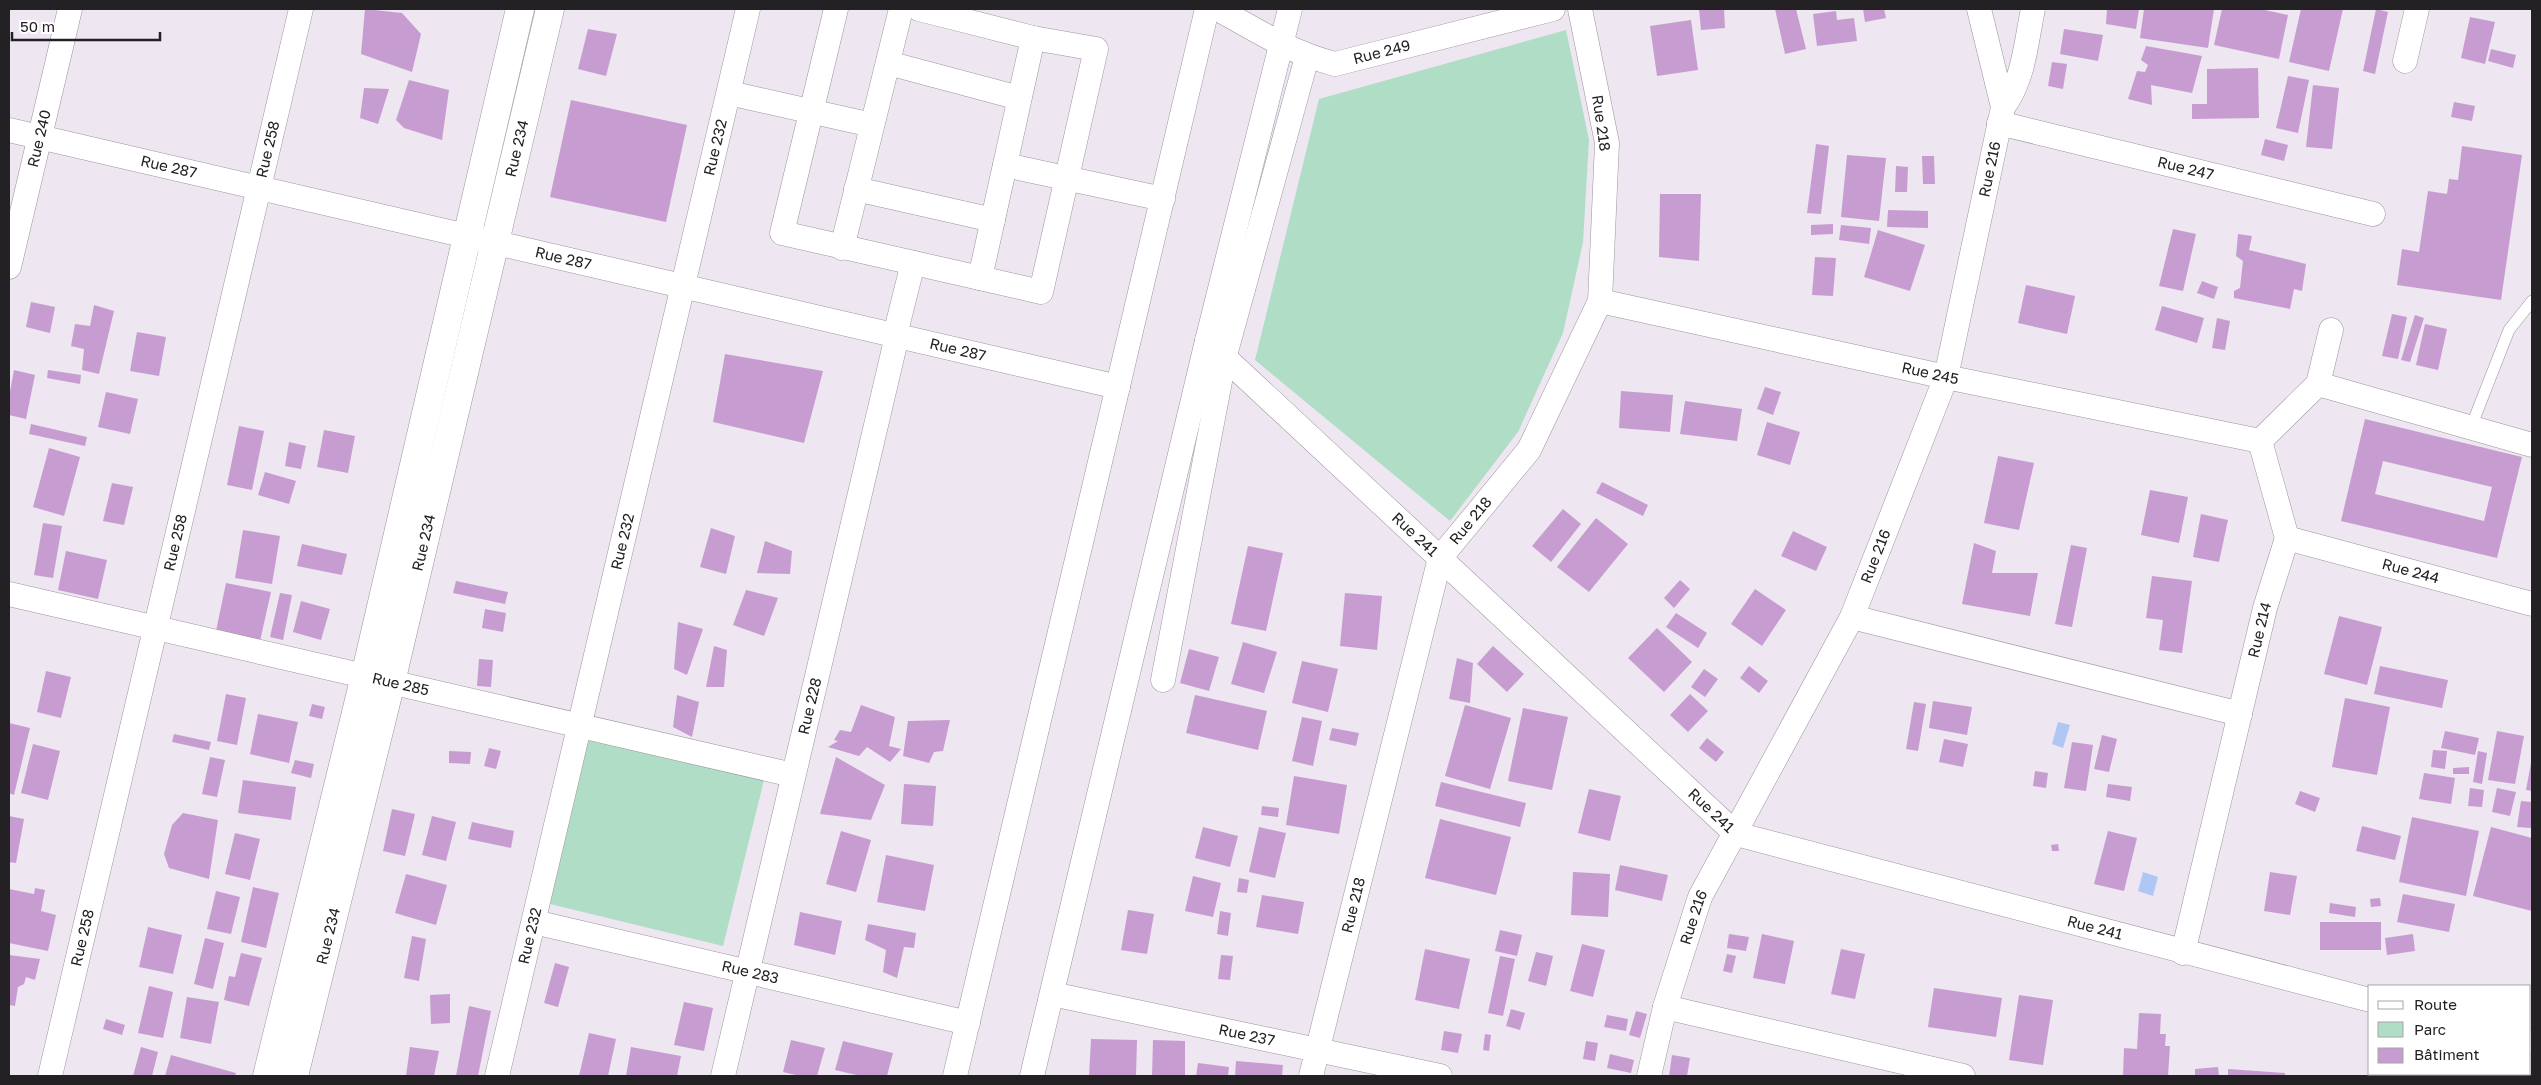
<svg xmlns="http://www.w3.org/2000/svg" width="2541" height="1085" font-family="'Golos Text',sans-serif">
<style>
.green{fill:#afddc5}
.water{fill:#b0c7f5}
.building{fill:#c79dd1;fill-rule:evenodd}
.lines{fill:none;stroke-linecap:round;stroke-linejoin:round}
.lane-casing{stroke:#9c949e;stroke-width:12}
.street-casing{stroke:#9c949e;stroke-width:25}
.secondary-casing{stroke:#9c949e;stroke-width:29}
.lane{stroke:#fff;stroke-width:11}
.street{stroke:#fff;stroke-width:24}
.secondary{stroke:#fff;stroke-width:28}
.labels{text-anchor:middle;stroke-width:4;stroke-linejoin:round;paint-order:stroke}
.street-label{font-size:15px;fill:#242124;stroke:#fff}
</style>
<rect width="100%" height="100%" fill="#eee6f0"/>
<!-- green -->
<path class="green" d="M1566,30L1589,140L1583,242L1563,333L1518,432L1450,521L1255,360L1319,99Z
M589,733L765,776L723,946L546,903Z"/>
<!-- water -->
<path class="water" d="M2058,722L2070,725L2063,748L2052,744Z
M2143,872L2158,877L2153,896L2138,891Z"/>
<!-- building -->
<path class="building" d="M365,9L402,13L421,34L412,72L361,54Z
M1699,9H1724L1725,28L1701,30Z
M1775,9H1796L1806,49L1785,54Z
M1863,9H1884L1886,18L1865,22Z
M2107,9H2139L2136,29L2106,24Z
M2144,9H2214L2208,48L2140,38Z
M2222,9H2260L2288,15L2279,59L2214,45Z
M2301,9H2343L2329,71L2289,62Z
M2376,9L2388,12L2375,74L2363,71Z
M1836,11L1837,20L1854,18L1857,41L1817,46L1813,14Z
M2470,17L2495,22L2485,64L2461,58Z
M1691,20L1698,70L1657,76L1650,26Z
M588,29L617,34L606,76L578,69Z
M2064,29L2103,35L2098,61L2060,54Z
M2146,46L2202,56L2192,93L2151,85L2152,105L2128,99L2137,71L2145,72L2148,65L2141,60Z
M2491,49L2516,55L2513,68L2488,61Z
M2052,62L2067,64L2063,89L2048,86Z
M2258,68L2259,118L2192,119V104H2207V69Z
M2288,76L2309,80L2298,133L2276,128Z
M409,80L449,90L442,140L404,128L396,120Z
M2313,85L2339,88L2332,149L2306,147Z
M364,88L389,89L378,124L360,118Z
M571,100L687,125L666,222L550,197Z
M2454,102L2475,106L2472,121L2451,117Z
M2265,139L2288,145L2284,161L2261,155Z
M1816,144L1829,146L1821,214L1807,213Z
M2462,146L2522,155L2501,300L2397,285L2402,249L2419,252L2428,191L2447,194L2449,179L2458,180Z
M1847,155L1886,158L1879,221L1841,217Z
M1922,156H1934L1935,184H1923Z
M1896,166L1908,167L1907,192H1895Z
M1660,194H1701L1699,261L1659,257Z
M1888,210L1928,211V228L1887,227Z
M1833,224V234L1811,235V225Z
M1841,225L1871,228L1869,244L1839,240Z
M2173,229L2196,234L2183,291L2159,286Z
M1878,230L1925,245L1910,291L1864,277Z
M2238,234L2252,236L2249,250L2306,264L2302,291L2294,289L2290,309L2234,298V291L2240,288L2243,261L2236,256Z
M1815,257L1836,258L1833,296L1812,295Z
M2202,281L2218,287L2214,299L2197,293Z
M2026,285L2075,296L2067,334L2018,323Z
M31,302L55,307L50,333L26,327Z
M94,305L114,311L99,374L82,370L84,349L71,346L75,324L90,326Z
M2162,306L2204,318L2197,343L2155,330Z
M2392,314L2407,317L2398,359L2382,356Z
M2415,315L2424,318L2410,362L2401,360Z
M2217,318L2230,321L2225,350L2212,348Z
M2425,324L2447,329L2438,370L2416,365Z
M137,332L166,337L159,376L130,371Z
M725,354L823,371L804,443L713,422Z
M14,370L35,375L26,419L9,415V397Z
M48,370L81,375L80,384L47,378Z
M1765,387L1781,392L1773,415L1757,409Z
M1621,391L1673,395L1670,432L1619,428Z
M106,392L138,399L130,434L98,427Z
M1685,401L1742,409L1737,441L1680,434Z
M2365,419L2522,457L2497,558L2341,521ZM2383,461L2492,487L2484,521L2375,494Z
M1767,422L1800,432L1790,465L1757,455Z
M31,424L87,437L85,446L29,434Z
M239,426L264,431L252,490L227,485Z
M324,430L355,436L348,473L317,467Z
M289,442L306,446L301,469L285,466Z
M49,448L80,457L64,516L33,507Z
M1998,456L2034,463L2019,530L1984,523Z
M265,472L296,481L289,504L258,495Z
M1602,482L1648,505L1643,516L1596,493Z
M112,483L133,487L124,525L103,521Z
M2150,490L2188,497L2179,543L2141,535Z
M1563,509L1581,524L1551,562L1532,546Z
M2201,514L2228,520L2219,562L2193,557Z
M1596,518L1628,544L1589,592L1557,567Z
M43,523L62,526L53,578L34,575Z
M711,528L735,536L726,574L700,567Z
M243,530L280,536L272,584L235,578Z
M1793,531L1827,547L1816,571L1781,556Z
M765,541L792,551L790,574L757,573Z
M1974,543L1996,551L1992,573H2038L2030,616L1962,604Z
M302,544L347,554L342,575L297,566Z
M2071,545L2087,548L2072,627L2055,624Z
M1248,546L1283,553L1266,631L1231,624Z
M66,551L107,560L98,599L58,590Z
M2152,576L2192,581L2182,653L2159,650L2163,620L2146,618Z
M1680,580L1690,589L1674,608L1664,598Z
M456,581L508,592L505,604L453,593Z
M226,583L271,592L260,641L216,631Z
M1755,589L1786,610L1762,646L1731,624Z
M746,590L778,598L764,636L733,625Z
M280,593L292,595L283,640L270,637Z
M1345,593L1382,596L1377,650L1340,646Z
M301,601L330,609L321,640L293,632Z
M485,609L506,613L503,632L482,628Z
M1676,613L1707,633L1698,648L1666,627Z
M2339,616L2382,627L2367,685L2324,674Z
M678,622L703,629L687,675L674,669Z
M1657,628L1692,662L1664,692L1628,658Z
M1243,642L1277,652L1264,693L1231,684Z
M714,646L727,650L724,687H706Z
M1493,646L1524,674L1507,692L1477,664Z
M1189,649L1219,657L1209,691L1180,683Z
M1457,658L1473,663L1470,703L1449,699Z
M479,659L493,660L491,687L477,686Z
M1302,661L1338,669L1328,712L1292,703Z
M1749,666L1768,681L1759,693L1740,678Z
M2380,666L2448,680L2442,708L2374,694Z
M1704,669L1718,679L1705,697L1691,687Z
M46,671L71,677L61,718L37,712Z
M226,694L246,698L237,745L217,741Z
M1690,694L1708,711L1688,732L1670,715Z
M677,695L699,702L692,737L673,727Z
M1195,695L1267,711L1258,750L1186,733Z
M2345,698L2390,707L2377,775L2332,767Z
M1933,701L1972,707L1967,735L1929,728Z
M1914,702L1926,704L1918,751L1906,749Z
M312,704L325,707L322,719L309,716Z
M861,705L895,717L889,746L901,749L890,762L867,747L859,756L828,747L838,741L834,740L840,730L851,732Z
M1465,705L1511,718L1490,789L1445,776Z
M1523,708L1568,717L1552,790L1508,781Z
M258,714L298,722L289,763L250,754Z
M1302,717L1322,721L1313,766L1292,761Z
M950,720L943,751L934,752L929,763L903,756L908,721Z
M9,723L30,728L14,795L9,793Z
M1332,728L1359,733L1356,746L1329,740Z
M2445,731L2479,738L2475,755L2441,748Z
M2497,731L2524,736L2515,784L2488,780Z
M174,734L211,742L209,750L172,742Z
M2102,735L2117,739L2109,772L2094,769Z
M1707,738L1724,752L1716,762L1699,748Z
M1944,739L1968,744L1963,767L1939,762Z
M2072,742L2093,745L2086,791L2064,788Z
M33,744L60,751L48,800L21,793Z
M489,748L501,751L496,769L484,766Z
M2433,750L2447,751L2445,769L2431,767Z
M449,751L471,752L470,764L449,763Z
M2478,751L2487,753L2482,784L2473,782Z
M210,757L225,760L217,797L202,794Z
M836,757L885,785L871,820L820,814Z
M295,760L314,764L311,778L291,773Z
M2531,763H2532V791L2526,790Z
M2469,767V774H2453V768Z
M2035,771L2048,773L2046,788L2033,786Z
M2424,773L2455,778L2451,804L2419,799Z
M1294,776L1347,785L1339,834L1286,825Z
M243,780L296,787L291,820L238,813Z
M1441,782L1526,803L1520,827L1435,806Z
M904,784L936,786L933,826L901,824Z
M2108,784L2132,787L2130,801L2106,797Z
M2470,788L2484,790L2482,807L2468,806Z
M2497,788L2516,792L2510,816L2492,812Z
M1589,789L1621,796L1610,841L1578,833Z
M2300,791L2320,798L2315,812L2295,804Z
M2521,801L2532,802L2531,828L2517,827Z
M1262,806L1279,808L1278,817L1261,815Z
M392,809L415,814L405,856L383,851Z
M183,813L218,820L209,879L169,868L164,854L172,825Z
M9,816L24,819L16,863L9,862Z
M432,816L456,822L446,861L422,855Z
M2412,817L2479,831L2466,896L2399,882Z
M1440,819L1511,837L1496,895L1425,878Z
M472,822L514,831L511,848L468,839Z
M2362,826L2401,836L2395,860L2356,851Z
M1203,827L1238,836L1230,867L1195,858Z
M1259,827L1286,833L1275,878L1249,872Z
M2491,827L2532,838V911L2473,896Z
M841,831L871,840L856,892L826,884Z
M2108,831L2137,838L2124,891L2094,884Z
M235,833L260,839L250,880L225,874Z
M2058,844L2059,851H2052L2051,845Z
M886,855L934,865L925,911L877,902Z
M1620,865L1668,875L1662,901L1615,890Z
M1573,872L1610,874L1608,917L1571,915Z
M2270,872L2297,876L2290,915L2264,911Z
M406,874L447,885L436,925L395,913Z
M1193,876L1221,883L1213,917L1185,911Z
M1239,878L1249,880L1247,893L1237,892Z
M253,887L279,893L266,948L241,942Z
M35,888L45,890L41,911L56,915L48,951L9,943V889L34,894Z
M216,891L240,897L231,934L207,929Z
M2403,894L2455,904L2449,932L2397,922Z
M1262,895L1304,902L1298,934L1256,927Z
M2380,898L2381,906L2371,907L2370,899Z
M2330,903L2356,907L2355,917L2329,913Z
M1128,910L1154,914L1147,954L1121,950Z
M1220,911L1231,913L1228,936L1217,934Z
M800,912L842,921L835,955L794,945Z
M2320,922H2381V950H2320Z
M868,924L916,933L914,948L904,947L897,978L883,972L886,950L865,940Z
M148,927L182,935L173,974L139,967Z
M1500,930L1522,935L1517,956L1495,951Z
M1729,934L1749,937L1746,951L1727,948Z
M1762,934L1794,941L1785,984L1753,978Z
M2413,934L2415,951L2387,955L2385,938Z
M412,936L426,939L419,981L404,978Z
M205,938L224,943L213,989L194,984Z
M1582,944L1605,950L1593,997L1570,991Z
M1425,949L1470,959L1459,1009L1415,1000Z
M1841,949L1865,954L1855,999L1831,994Z
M1536,952L1553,956L1546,986L1528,981Z
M241,953L262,958L249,1006L224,1000L229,976L235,977Z
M1727,954L1736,956L1732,973L1723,971Z
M9,955L40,959L35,980L26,977L24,984L18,987L15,1006L9,1005Z
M1221,955L1233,956L1230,980L1218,979Z
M1500,956L1515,959L1503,1016L1488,1013Z
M555,963L569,967L558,1007L544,1003Z
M149,986L173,992L163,1038L138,1033Z
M1934,988L2002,998L1996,1037L1928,1027Z
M450,994V1023L431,1024L430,995Z
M2019,995L2053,1000L2043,1065L2009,1060Z
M187,997L219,1002L211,1044L180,1038Z
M684,1002L713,1008L704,1051L674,1045Z
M469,1006L491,1011L478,1076H456Z
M1511,1009L1525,1013L1520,1030L1506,1026Z
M1636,1011L1647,1014L1640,1038L1629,1035Z
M2139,1013L2161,1014L2160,1034H2166L2165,1046H2170L2168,1076H2123L2124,1048L2137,1049Z
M1607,1015L1628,1019L1626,1031L1604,1027Z
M106,1019L125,1025L122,1035L103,1029Z
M1444,1031L1462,1034L1458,1053L1441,1050Z
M589,1033L616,1039L608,1076H579Z
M1485,1034L1491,1035L1489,1051L1483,1050Z
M1091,1039L1137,1040L1136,1076H1089Z
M791,1040L825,1048L817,1076H800L783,1072Z
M1153,1040L1185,1041V1076H1152Z
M843,1041L893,1053L887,1076H861L835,1070Z
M1586,1041L1598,1043L1595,1061L1583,1059Z
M141,1047L158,1052L152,1076H133Z
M410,1047L439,1051L434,1076H406Z
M631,1047L681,1056L677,1076H626Z
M1610,1054L1634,1060L1631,1073L1607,1068Z
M171,1055L236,1073L235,1076H165Z
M1672,1055L1690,1058L1687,1076H1669Z
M1236,1061L1283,1065L1282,1076H1235Z
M1198,1063L1229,1067L1228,1076H1196Z
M2218,1067L2219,1076H2195V1069Z
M2228,1069L2285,1073V1076H2228Z"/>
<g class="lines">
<defs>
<path id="lane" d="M2471,427L2509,330L2532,301"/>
<g id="street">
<path d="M836,9L782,233L980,278L1033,38L919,9"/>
<path id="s1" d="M1218,9C1257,31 1292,53 1335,64L1553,9"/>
<path d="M2405,61L2417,9"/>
<path d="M888,63L1019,98"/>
<path d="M729,93L872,125"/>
<path d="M2003,107C2024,80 2026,42 2033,9"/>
<path id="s2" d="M1999,123L2373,214"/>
<path id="s3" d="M9,130L1118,387"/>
<path d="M1005,165L1163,199"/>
<path d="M856,189L993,220"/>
<path d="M842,248L901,9"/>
<path id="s4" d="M9,267L70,9"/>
<path d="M980,278L1041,292L1096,49L1033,38"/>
<path id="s5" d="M1600,301L1946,377L2260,441"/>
<path d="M895,335L913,263"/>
<path id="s6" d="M1207,341L1736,834L2370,1000"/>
<path d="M2318,384L2532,445"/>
<path id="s7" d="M2287,538L2532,604"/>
<path id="s8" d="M9,594L793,775"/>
<path d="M1852,617L2240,714"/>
<path d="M1163,680L1225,355L1307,57"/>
<path id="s9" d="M534,922L968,1023"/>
<path id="s10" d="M2183,953L2265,608L2287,538L2260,441L2318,384L2331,330"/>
<path id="s11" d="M1052,994L1440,1076"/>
<path d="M1665,1007L1963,1076"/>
<path d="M2530,1041L2532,1042"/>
<path id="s12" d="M50,1076L301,9"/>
<path id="s13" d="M497,1076L748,9"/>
<path id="s14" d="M723,1076L897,336"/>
<path d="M955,1076L1207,9"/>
<path d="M1032,1076L1207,341L1290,9"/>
<path id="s15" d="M1311,1076L1440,558L1529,450L1600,301L1607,143L1580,9"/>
<path id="s16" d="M1649,1076L1665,1007L1700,897L1852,617L1946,377L2003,107L1979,9"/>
</g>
<g id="secondary">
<path d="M267,1076L365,676L520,9"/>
<path id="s17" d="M294,1076L391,682L550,9"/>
</g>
</defs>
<!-- lane casing -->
<use href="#lane" class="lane-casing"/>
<!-- street casing -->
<use href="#street" class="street-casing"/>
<!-- secondary casing -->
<use href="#secondary" class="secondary-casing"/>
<!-- lane -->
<use href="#lane" class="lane"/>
<!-- street -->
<use href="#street" class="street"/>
<!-- secondary -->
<use href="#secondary" class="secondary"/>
</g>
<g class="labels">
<!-- street labels -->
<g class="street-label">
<text dy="5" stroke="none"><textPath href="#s1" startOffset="178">Rue 249</textPath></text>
<text transform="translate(1601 123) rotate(82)" y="5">Rue 218</text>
<text dy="5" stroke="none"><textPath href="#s4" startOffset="132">Rue 240</textPath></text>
<text dy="5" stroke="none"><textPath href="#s12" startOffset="952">Rue 258</textPath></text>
<text dy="5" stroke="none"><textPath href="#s13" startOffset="954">Rue 232</textPath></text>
<text dy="5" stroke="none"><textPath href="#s17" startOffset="954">Rue 234</textPath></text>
<text dy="5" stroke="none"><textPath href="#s3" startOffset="164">Rue 287</textPath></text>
<text dy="5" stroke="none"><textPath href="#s2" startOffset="192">Rue 247</textPath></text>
<text dy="5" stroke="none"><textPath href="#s16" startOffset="975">Rue 216</textPath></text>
<text dy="5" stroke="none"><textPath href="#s3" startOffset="569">Rue 287</textPath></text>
<text dy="5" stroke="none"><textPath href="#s3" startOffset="974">Rue 287</textPath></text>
<text dy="5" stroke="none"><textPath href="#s5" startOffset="338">Rue 245</textPath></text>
<text dy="5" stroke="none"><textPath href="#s15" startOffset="582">Rue 218</textPath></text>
<text dy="5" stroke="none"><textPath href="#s6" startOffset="284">Rue 241</textPath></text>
<text dy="5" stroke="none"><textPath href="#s12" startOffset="548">Rue 258</textPath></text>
<text dy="5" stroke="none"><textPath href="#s17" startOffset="549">Rue 234</textPath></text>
<text dy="5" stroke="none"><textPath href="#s13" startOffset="549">Rue 232</textPath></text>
<text dy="5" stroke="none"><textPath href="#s16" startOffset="570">Rue 216</textPath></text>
<text dy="5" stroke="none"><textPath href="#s7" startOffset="128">Rue 244</textPath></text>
<text dy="5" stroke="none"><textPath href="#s10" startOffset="332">Rue 214</textPath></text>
<text dy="5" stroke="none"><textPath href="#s8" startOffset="402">Rue 285</textPath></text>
<text dy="5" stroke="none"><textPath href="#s14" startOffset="380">Rue 228</textPath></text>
<text dy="5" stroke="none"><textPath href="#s6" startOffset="689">Rue 241</textPath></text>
<text dy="5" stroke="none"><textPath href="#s15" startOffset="176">Rue 218</textPath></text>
<text dy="5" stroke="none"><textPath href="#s16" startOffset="165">Rue 216</textPath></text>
<text dy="5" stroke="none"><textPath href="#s6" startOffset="1094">Rue 241</textPath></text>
<text dy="5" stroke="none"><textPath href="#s17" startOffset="144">Rue 234</textPath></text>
<text dy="5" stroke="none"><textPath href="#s12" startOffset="142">Rue 258</textPath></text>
<text dy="5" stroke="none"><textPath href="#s13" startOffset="144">Rue 232</textPath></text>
<text dy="5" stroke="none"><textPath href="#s9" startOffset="222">Rue 283</textPath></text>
<text dy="5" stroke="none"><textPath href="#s11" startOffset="199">Rue 237</textPath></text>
</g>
</g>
<!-- border -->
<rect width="2541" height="1085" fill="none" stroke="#242124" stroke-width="20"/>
<!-- legend -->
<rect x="2368" y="985" width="162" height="90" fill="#ffffff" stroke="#a7a6a7"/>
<rect x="2378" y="1001" width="25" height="8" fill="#ffffff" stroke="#a7a6a7"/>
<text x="2414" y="1010" font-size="15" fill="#242124">Route</text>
<rect x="2378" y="1022" width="25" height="15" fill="#afddc5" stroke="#a7a6a7"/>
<text x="2414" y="1035" font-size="15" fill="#242124">Parc</text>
<rect x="2378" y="1048" width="25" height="15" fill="#c79dd1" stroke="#a7a6a7"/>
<text x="2414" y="1060" font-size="15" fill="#242124">Bâtiment</text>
<!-- scale -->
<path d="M12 32v8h148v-8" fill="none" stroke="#242124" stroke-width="2.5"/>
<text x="20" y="32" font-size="15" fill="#242124" stroke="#ffffff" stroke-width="4" paint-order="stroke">50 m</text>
</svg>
